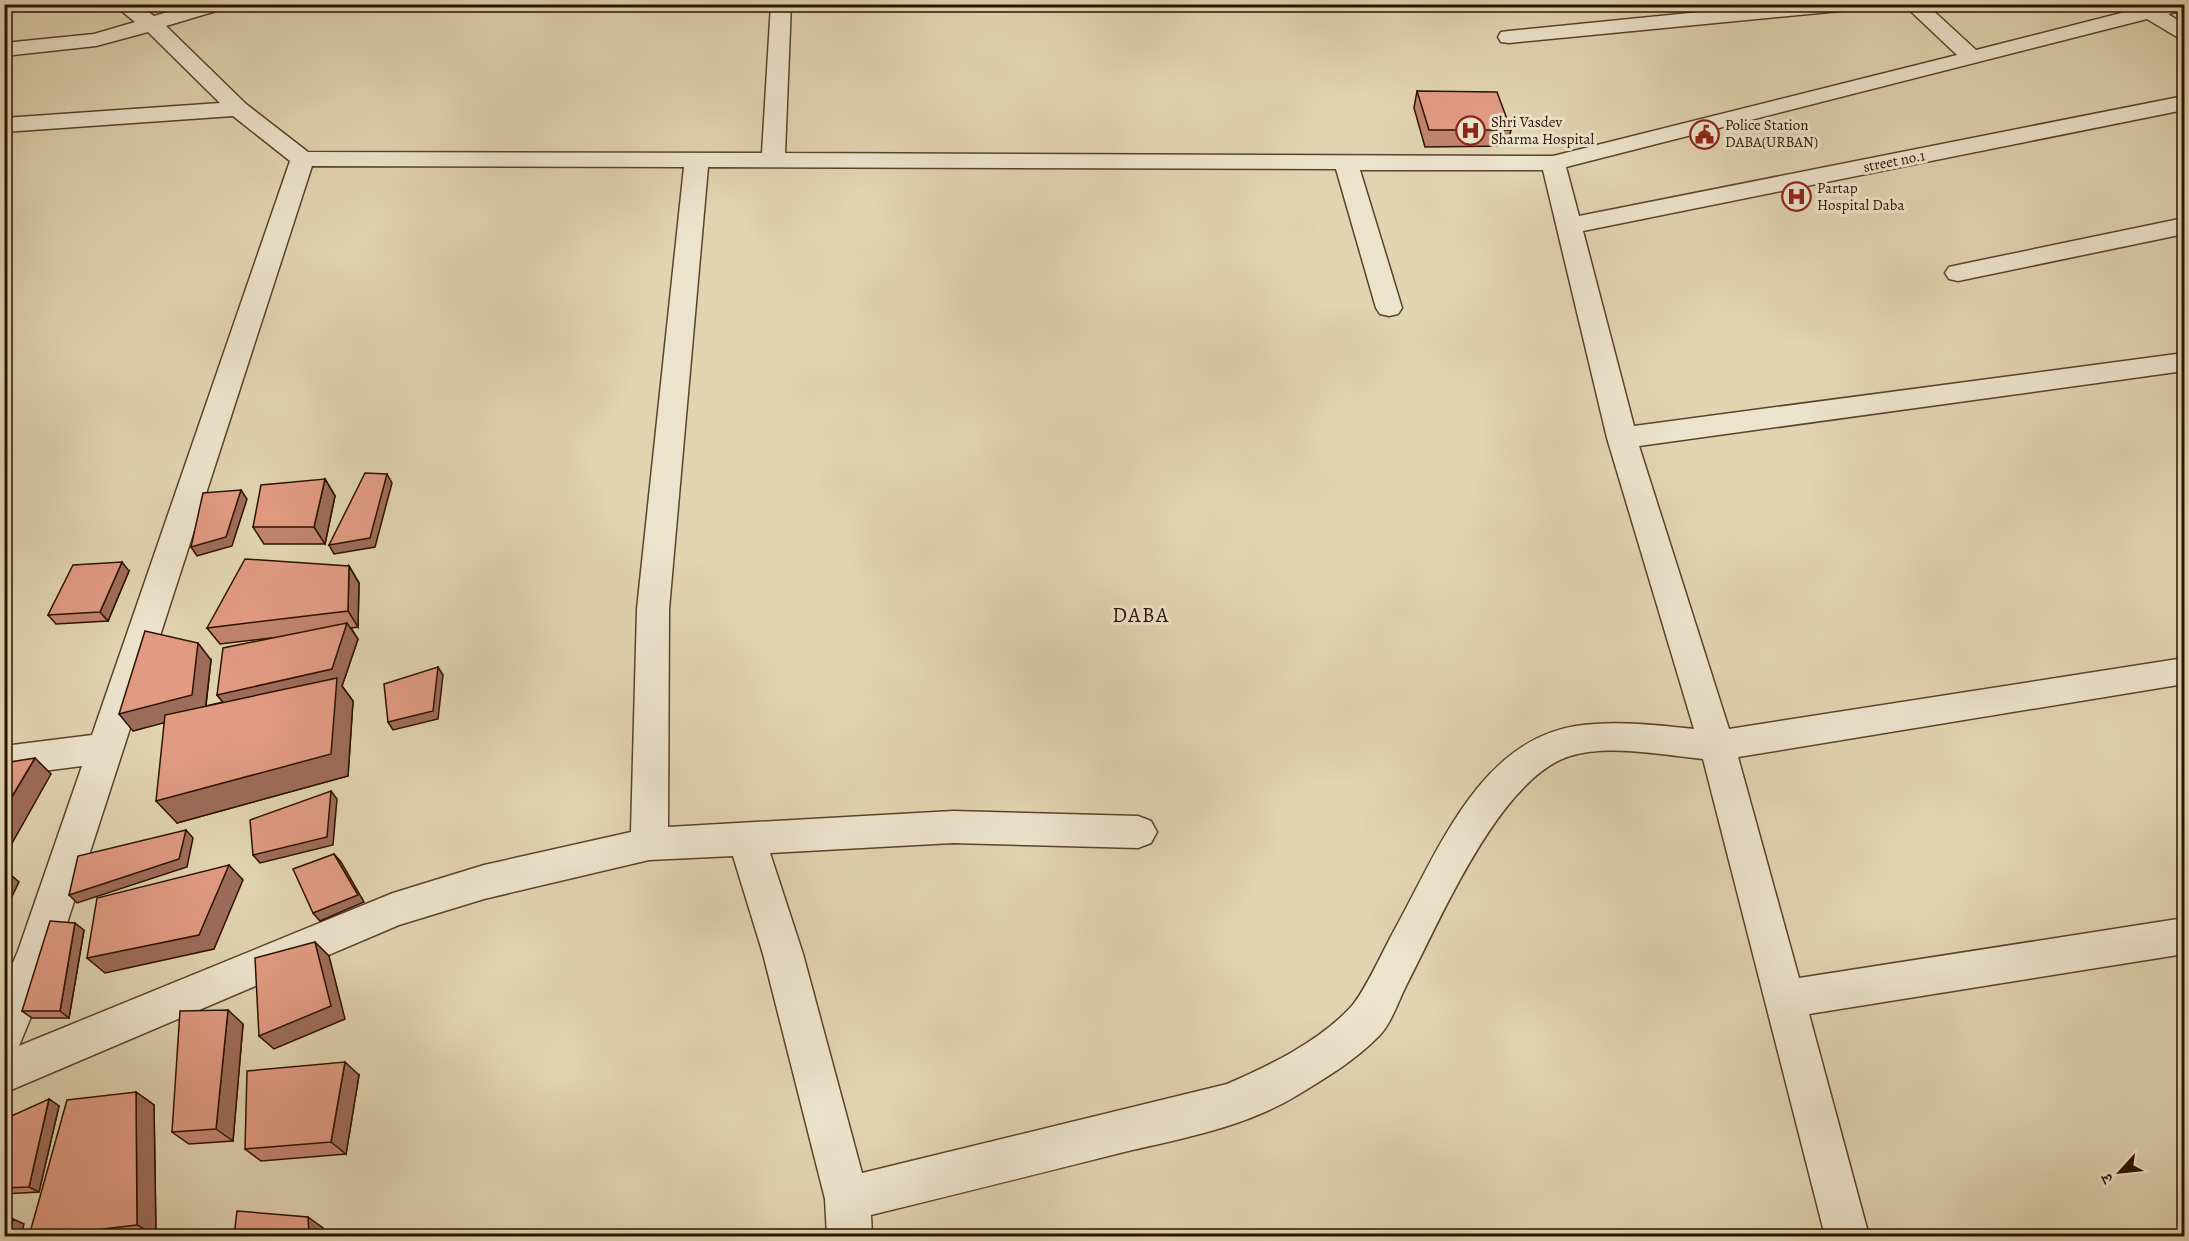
<svg xmlns="http://www.w3.org/2000/svg" width="2189" height="1241" font-family="Alegreya,'Noto Serif Devanagari',serif">
<style>
.lines{fill:none;stroke-linecap:round;stroke-linejoin:round}
.minor-casing{stroke:#5a422c;stroke-width:3}
.minor{fill:#ece3cc;fill-rule:evenodd}
.wall{fill:#c28570;stroke:#2d1200;stroke-width:1.5}
.shaded-wall{fill:#9e6c5b;stroke:#2d1200;stroke-width:1.5}
.building{fill:#e19b82;stroke:#2d1200;stroke-width:1.5}
.labels{text-anchor:middle;stroke-width:6;stroke-linejoin:round;paint-order:stroke}
.far-poi-label{font-size:15px;fill:#2d1200;stroke:#ece3cc;text-anchor:start}
.far-street-label{font-size:15px;fill:#2d1200;stroke:#ece3cc}
.quarter-label{font-size:21px;letter-spacing:1.5px;fill:#2d1200;stroke:#ece3cc}
</style>
<rect width="100%" height="100%" fill="#e1d4b0"/>
<filter id="stains"><feTurbulence type="fractalNoise" baseFrequency=".00333" numOctaves="4"/><feColorMatrix values="0 0 0 0 .2 0 0 0 0 .09 0 0 0 0 .02 0 0 0 .5 -.17"/></filter>
<radialGradient id="worn" r=".72"><stop offset=".6" stop-color="#630" stop-opacity="0"/><stop offset="1" stop-color="#630" stop-opacity=".3"/></radialGradient>
<g class="lines">
<defs>
<path id="minor" d="M113,4H137L154,16L195,4H229L226,8L166,26L246,104L308,152L762,153L771,4H791L785,153L1553,156L1957,55L1903,4H1926L1976,50L2133,10L2131,4H2184V10L2168,14L2184,24V39L2177,37L2147,19L1566,167L1579,216L2184,96V110L1583,231L1634,426L2184,353V371L1639,446L1729,729L2184,658V684L1738,757L1799,978L2184,918V954L1809,1014L1869,1236H1825L1703,759C1661,755 1610,744 1570,756C1499,778 1439,923 1406,986C1398,1002 1391,1024 1379,1036C1356,1060 1324,1079 1296,1096C1243,1128 1179,1139 1120,1153C1037,1174 954,1195 871,1215L872,1236H827L825,1199L763,954L733,856L649,860L484,899L399,925L4,1093V1052L393,893L484,865L631,832L637,609L684,167L312,166L58,951L19,1046L4,1052V983L18,951L82,766L4,776V746L92,735L290,161L233,116L4,132V118L220,103L148,32L96,46L4,56V43L94,34L135,22ZM708,167L1336,169L1376,308L1380,314L1389,316L1398,314L1402,308L1360,170H1543L1607,438L1694,729C1655,725 1615,720 1576,726C1479,741 1437,853 1395,929C1384,948 1364,994 1350,1008C1318,1042 1269,1066 1227,1084L862,1173L803,954L770,853L953,843L1138,848L1151,843L1157,832L1151,821L1138,816L953,811L668,827L669,609Z
M1781,4H1860L1850,10L1509,43L1501,42L1498,37L1501,32L1509,31Z
M2184,218V234L1958,281L1949,279L1945,273L1949,267L1958,265Z"/>
</defs>
<!-- minor casing -->
<use href="#minor" class="minor-casing"/>
<!-- minor -->
<use href="#minor" class="minor"/>
</g>
<!-- wall -->
<path class="wall" d="M1417,91L1511,130L1507,146L1425,147L1414,108Z
M325,479L335,496L325,544H264L253,527Z
M349,566L359,583L358,627L351,628L358,639L342,686L353,701L348,776L177,823L164,722L133,731L211,660L206,706L223,702L217,695L271,638L220,644L207,628Z
M129,571L108,621L56,624L48,615Z
M84,930L69,1018H32L22,1011Z
M243,1024L233,1141L189,1144L172,1132Z
M359,1075L346,1154L261,1161L245,1149Z
M136,1092L154,1105L156,1236H29Z
M49,1099L59,1106L39,1192L4,1194V1129Z"/>
<!-- shaded-wall -->
<path class="shaded-wall" d="M387,474L392,483L375,547L334,554L329,545Z
M325,479L335,496L325,544L314,527Z
M241,490L247,499L232,546L197,556L191,547Z
M122,562L129,571L108,621L100,612Z
M349,566L359,583L358,627L348,611Z
M347,623L358,639L342,686L353,701L348,776L177,823L156,801L230,711L217,695Z
M198,643L211,660L205,712L133,731L119,714Z
M438,667L443,675L438,719L393,730L388,722Z
M35,758L51,774L11,845L4,847V810Z
M331,791L337,799L333,845L260,863L253,855Z
M186,830L193,838L187,867L77,903L69,895Z
M334,854L341,862L364,902L320,921L313,913Z
M229,865L243,880L214,949L105,973L87,958Z
M4,869L19,882L4,913Z
M75,923L84,930L69,1018L60,1011Z
M315,942L329,956L345,1019L274,1049L259,1036Z
M228,1010L243,1024L233,1141L216,1129Z
M345,1062L359,1075L346,1154L331,1142Z
M136,1092L154,1105L156,1236L137,1225Z
M49,1099L59,1106L39,1192L29,1187Z
M308,1217L323,1228L324,1236H309Z
M13,1219L24,1224L21,1236H9Z"/>
<!-- building -->
<path class="building" d="M1417,91L1497,92L1511,130H1429Z
M365,473L387,474L370,538L329,545Z
M325,479L314,527H253L261,485Z
M241,490L226,537L191,547L203,493Z
M245,559L349,566L348,611L207,628Z
M122,562L100,612L48,615L73,565Z
M347,623L332,669L217,695L223,648Z
M145,631L198,643L192,695L119,714Z
M438,667L433,711L388,722L384,684Z
M337,678L331,754L156,801L165,715Z
M35,758L4,810V763Z
M331,791L327,837L253,855L250,820Z
M186,830L179,859L69,895L78,856Z
M334,854L358,895L313,913L293,869Z
M229,865L199,935L87,958L97,898Z
M50,921L75,923L60,1011H22Z
M315,942L331,1006L259,1036L255,958Z
M228,1010L216,1129L172,1132L180,1011Z
M345,1062L331,1142L245,1149L247,1071Z
M136,1092L137,1225L42,1236H29L67,1100Z
M49,1099L29,1187L4,1188V1129L9,1117Z
M237,1211L308,1217L309,1236H234Z
M13,1219L9,1236H4V1221Z"/>
<!-- icons -->
<defs>
<symbol id="hospital-ring" viewBox="-11 -11 22 22"><circle r="9.5" fill="#ece3cc" stroke="#8f2418" stroke-width="1.5"/><path d="M-5-5h3v3.5h4V-5h3V5h-3V1.5h-4V5h-3Z" fill="#8f2418"/></symbol>
<symbol id="civic-ring" viewBox="-11 -11 22 22"><circle r="9.5" fill="#ece3cc" stroke="#8f2418" stroke-width="1.5"/><path d="M-.6-6.5H3V-4.5H.6V-3L4-1V1h2V6H-6V1h2V-1L-.6-3ZM-1.2 2.5V6h2.4V2.5Z" fill="#8f2418"/></symbol>
</defs>
<g fill-rule="evenodd">
<use href="#hospital-ring" x="1454" y="114" width="33" height="33"/>
<use href="#civic-ring" x="1688" y="118" width="33" height="33"/>
<use href="#hospital-ring" x="1780" y="180" width="33" height="33"/>
</g>
<g class="labels">
<!-- far-poi labels -->
<g class="far-poi-label">
<text x="1491" y="127">Shri Vasdev<tspan x="1491" dy="17">Sharma Hospital</tspan></text>
<text x="1725" y="130">Police Station<tspan x="1725" dy="17">DABA(URBAN)</tspan></text>
<text x="1817" y="193">Partap<tspan x="1817" dy="17">Hospital Daba</tspan></text>
</g>
<!-- far-street labels -->
<g class="far-street-label">
<text transform="translate(1894 161) rotate(-11)" y="5">street no.1</text>
</g>
<!-- quarter labels -->
<g class="quarter-label">
<text x="1141" y="622">DABA</text>
</g>
</g>
<!-- margin -->
<rect width="2189" height="1241" fill="none" stroke="#e1d4b0" stroke-width="24"/>
<rect x="6" y="6" width="2177" height="1229" fill="none" stroke="#2d1200" stroke-width="3"/>
<rect x="12" y="12" width="2165" height="1217" fill="none" stroke="#2d1200" stroke-width="1.5"/>
<!-- north arrow -->
<g transform="translate(2120 1172) rotate(243)" stroke="#ece3cc" stroke-width="4.5" paint-order="stroke">
<path d="M0-4.5L10 22L0 15L-10 22Z" fill="#2d1200"/>
<text y="-9" font-size="16" font-weight="bold" text-anchor="middle" fill="#2d1200">उ</text>
</g>
<rect width="100%" height="100%" filter="url(#stains)"/>
<rect width="100%" height="100%" fill="url(#worn)"/>
</svg>
